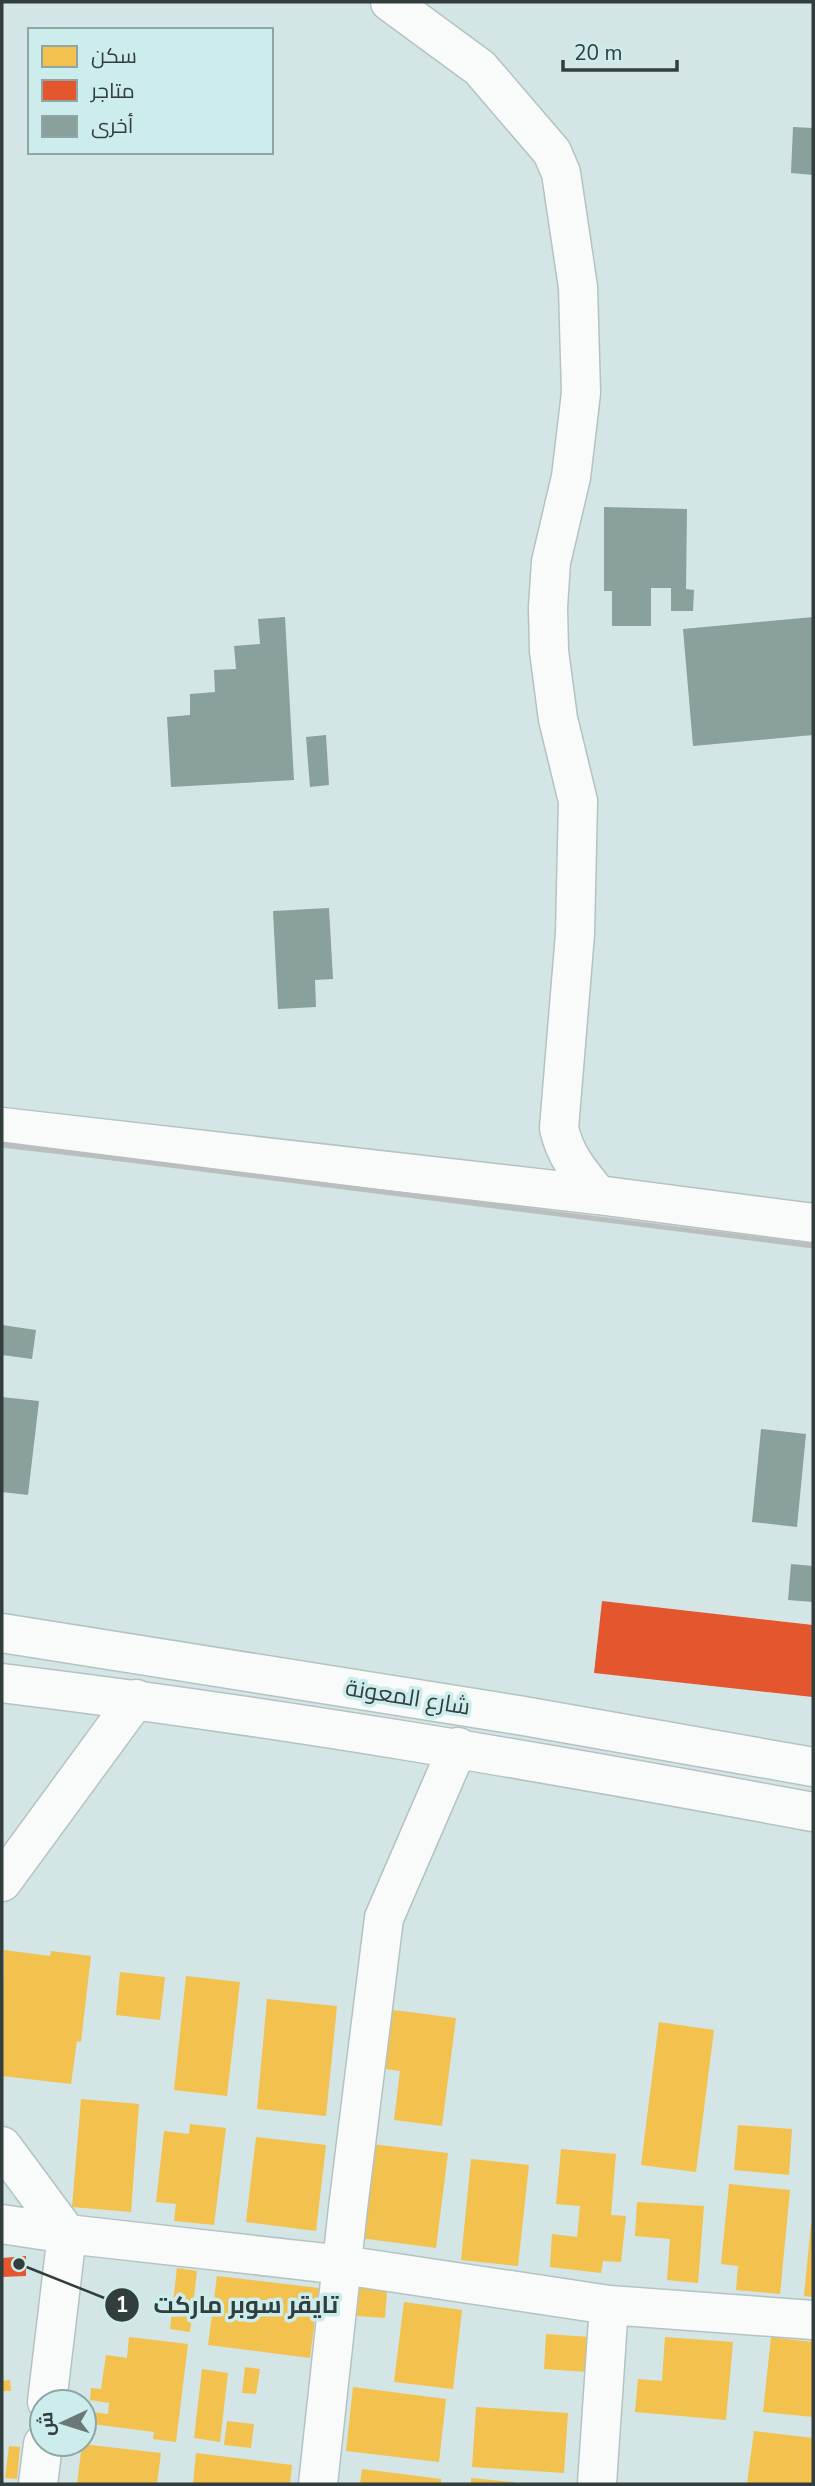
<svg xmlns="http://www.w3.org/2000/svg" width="815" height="2486" font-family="'Nunito Sans',Cairo,sans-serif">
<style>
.homes{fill:#f2c14e}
.shops{fill:#e4572e}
.building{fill:#89a09c}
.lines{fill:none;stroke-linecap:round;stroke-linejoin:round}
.street-casing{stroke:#b4c2c2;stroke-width:41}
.highway-casing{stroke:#b4c2c2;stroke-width:41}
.street{stroke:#f9fbfb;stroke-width:38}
.highway{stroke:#f9fbfb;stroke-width:38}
.rail{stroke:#babebe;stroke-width:5}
.labels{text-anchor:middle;stroke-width:7;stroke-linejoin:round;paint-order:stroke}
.street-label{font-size:23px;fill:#323e3e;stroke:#cdecec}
.leader{fill:none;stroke:#323e3e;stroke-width:2.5}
.callout-dot{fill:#323e3e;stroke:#cdecec;stroke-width:2.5}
.mark-label{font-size:21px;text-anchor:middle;font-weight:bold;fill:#fff}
.callout-label{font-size:24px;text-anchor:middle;font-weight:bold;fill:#323e3e;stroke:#cdecec;stroke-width:7;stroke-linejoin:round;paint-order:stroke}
</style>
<rect width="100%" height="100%" fill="#d4e5e5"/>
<!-- homes -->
<path class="homes" d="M4,1950L50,1956L51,1951L91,1956L81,2042L77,2041L71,2084L2,2076Z
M120,1972L165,1977L160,2020L116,2015Z
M186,1976L240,1982L227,2096L174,2090Z
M267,1999L337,2006L326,2116L257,2109Z
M378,2008L456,2018L442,2126L394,2120L400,2071L371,2067Z
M659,2022L714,2030L696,2172L641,2165Z
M81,2099L139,2104L131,2212L72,2207Z
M190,2124L226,2128L214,2225L174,2221L176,2204L156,2202L164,2131L189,2134Z
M738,2125L792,2129L789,2175L734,2170Z
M256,2137L326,2145L316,2231L246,2222Z
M371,2144L448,2153L436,2248L360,2238Z
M561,2149L616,2154L611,2215L626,2216L621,2262L603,2261L601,2273L550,2267L552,2234L577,2237L580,2206L556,2204Z
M471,2159L529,2165L518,2266L461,2260Z
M729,2184L790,2190L780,2294L736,2290L738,2266L721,2264Z
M637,2202L704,2206L698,2283L667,2280L670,2239L635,2236Z
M811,2224H813V2297L804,2296Z
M177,2268L197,2271L190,2332L170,2329Z
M217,2276L319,2288L310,2358L208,2345Z
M359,2288L387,2290L385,2318L357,2316Z
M404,2302L462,2310L453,2389L394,2382Z
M546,2334L590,2337L588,2372L544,2369Z
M129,2337L188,2344L176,2442L153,2439L154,2432L84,2423V2411L108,2414L109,2403L90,2400L91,2388L101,2389L106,2355L127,2358Z
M665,2337L733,2342L726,2420L635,2412L638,2379L662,2381Z
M771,2337L813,2342V2417L763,2412Z
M245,2367L260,2369L256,2394L242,2393Z
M202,2369L228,2373L220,2442L194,2438Z
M10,2380L11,2391H2V2381Z
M353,2387L446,2399L439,2462L346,2451Z
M476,2407L568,2413L564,2473L472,2467Z
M227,2421L254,2424L251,2448L224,2445Z
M754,2431L813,2438V2484H747Z
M82,2444L161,2453L157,2484H77Z
M9,2446L20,2447L17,2479L5,2478Z
M196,2453L292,2465L290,2484H193Z
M362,2469L441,2479V2484H360Z
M471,2478L514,2482L513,2484H471Z"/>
<!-- shops -->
<path class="shops" d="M602,1601L813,1625V1697L594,1673Z
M26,2256V2276L2,2277V2258Z"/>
<!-- building -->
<path class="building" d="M793,127L813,128V175L791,173Z
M604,507L687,509L686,589L694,590L693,611H671V588H651V626H612V591H604Z
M285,617L294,780L171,787L167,717L190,715V694L215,692L214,670L236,669L234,646L260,644L258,619Z
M813,617V735L693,746L683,629Z
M326,735L329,785L310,787L306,737Z
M329,908L333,979L315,980L316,1007L278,1009L273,911Z
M2,1325L36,1330L32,1359L2,1355Z
M2,1397L39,1401L28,1495L2,1492Z
M761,1429L806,1434L797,1527L752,1522Z
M791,1564L813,1566V1602L788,1600Z"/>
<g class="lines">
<defs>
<path id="street" d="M390,2L480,68L552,152L561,173L578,287L581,393L571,477L551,562L548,607L549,651L558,719L578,801L575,934L559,1128C565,1156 580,1173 598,1195L813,1223
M2,1127L598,1195
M2,1882L136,1699
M2,2146L67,2234L47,2402
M2,2224L67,2234L343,2265L609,2305L813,2320
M38,2484L43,2444
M318,2484L348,2208L384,1918L458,1747
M597,2484L609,2305"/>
<path id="highway" d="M2,1633L518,1715L813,1767
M2,1683C274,1716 544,1762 813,1812"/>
</defs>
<!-- street casing -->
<use href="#street" class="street-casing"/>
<!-- highway casing -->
<use href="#highway" class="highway-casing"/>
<!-- street -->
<use href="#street" class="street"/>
<!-- highway -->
<use href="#highway" class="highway"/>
<!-- rail -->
<path class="rail" d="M2,1144L813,1246"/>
</g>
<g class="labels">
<!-- street labels -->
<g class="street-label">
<text transform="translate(408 1697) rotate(9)" y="8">شارع المعونة</text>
</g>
</g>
<!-- callouts -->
<path class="leader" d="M19 2264L122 2305"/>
<g class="callout-dot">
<circle cx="19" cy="2264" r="7"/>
<circle cx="122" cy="2305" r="18"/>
</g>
<g class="mark-label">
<text x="122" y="2312">1</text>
</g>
<g class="callout-label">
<text x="246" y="2313">تايقر سوبر ماركت</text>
</g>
<!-- border -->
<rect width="815" height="2486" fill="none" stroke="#323e3e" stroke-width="7"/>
<!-- legend -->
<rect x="28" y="28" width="245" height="126" fill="#cdecec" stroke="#8fa6a6" stroke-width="2"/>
<rect x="42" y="46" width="35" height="21" fill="#f2c14e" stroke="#8fa6a6" stroke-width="2"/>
<text x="91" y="63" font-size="21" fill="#323e3e">سكن</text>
<rect x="42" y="80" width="35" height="21" fill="#e4572e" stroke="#8fa6a6" stroke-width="2"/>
<text x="91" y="98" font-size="21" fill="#323e3e">متاجر</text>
<rect x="42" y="116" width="35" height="21" fill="#89a09c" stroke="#8fa6a6" stroke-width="2"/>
<text x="91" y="133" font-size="21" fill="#323e3e">أخرى</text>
<!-- north arrow -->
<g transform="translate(63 2423) rotate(266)"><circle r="33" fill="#cdecec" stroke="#8fa6a6" stroke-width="2"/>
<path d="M0-5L12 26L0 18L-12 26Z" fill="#6b7878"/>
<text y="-10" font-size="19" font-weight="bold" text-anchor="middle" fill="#323e3e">ش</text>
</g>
<!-- scale -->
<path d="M563 60v10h114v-10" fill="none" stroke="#323e3e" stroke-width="3.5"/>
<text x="574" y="60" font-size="21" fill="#323e3e" stroke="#cdecec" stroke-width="5" paint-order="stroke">20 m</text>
</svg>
